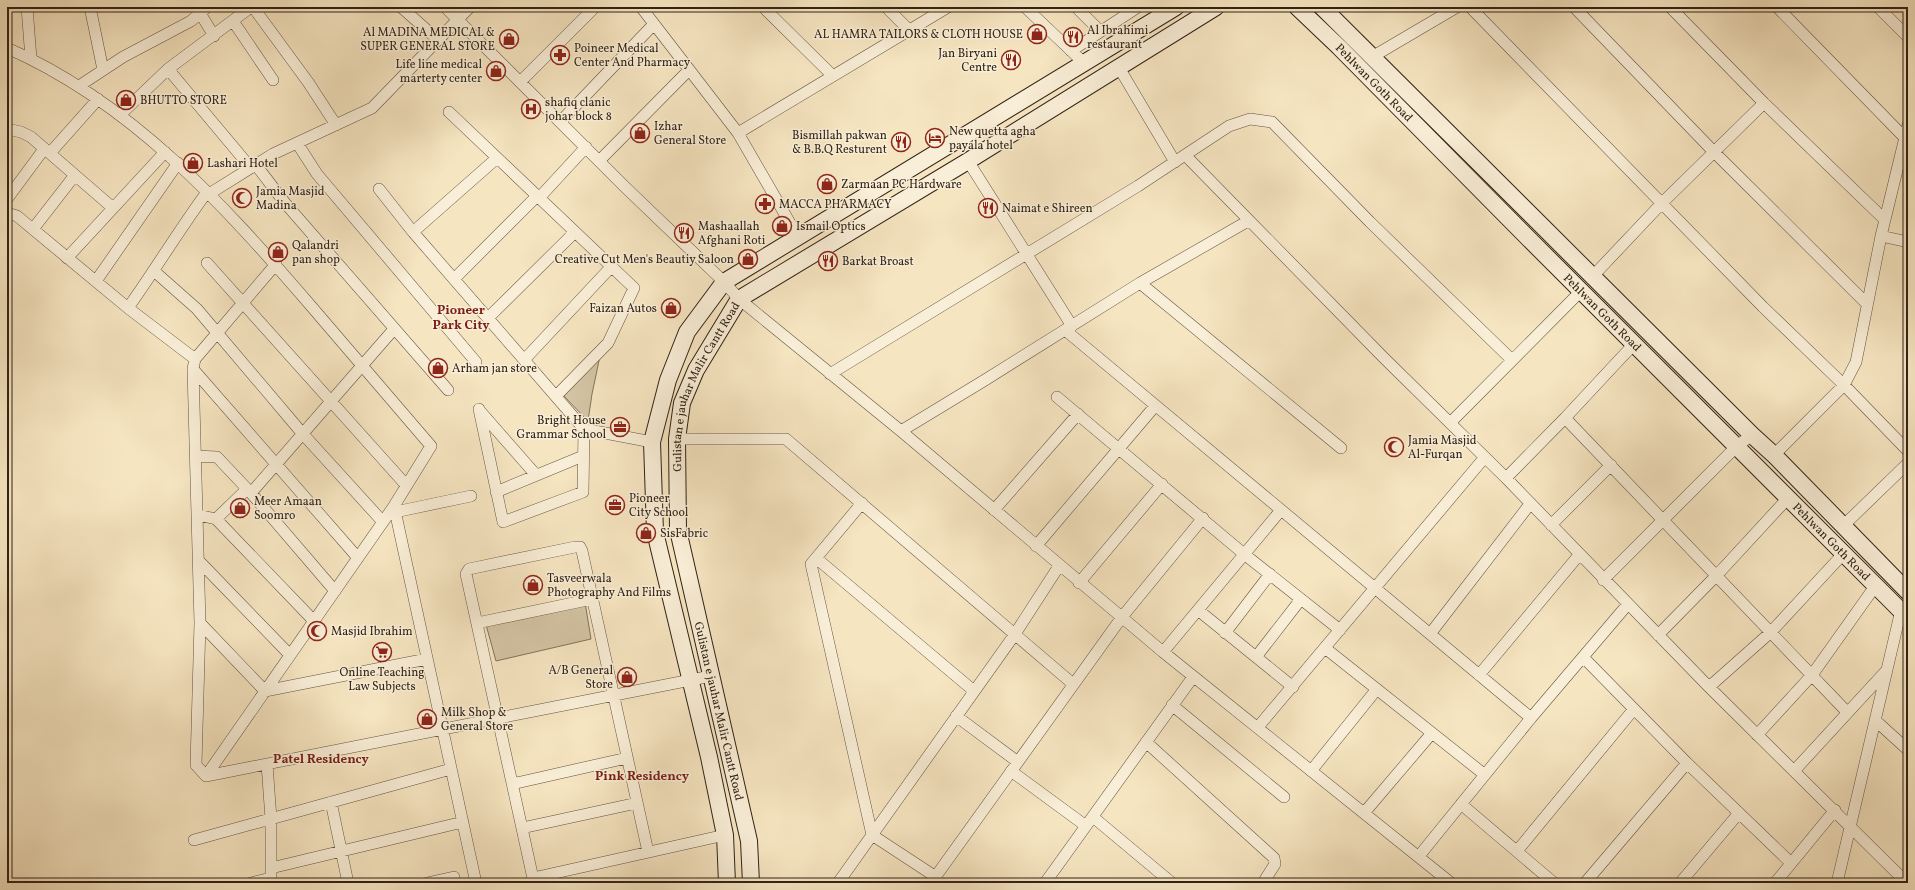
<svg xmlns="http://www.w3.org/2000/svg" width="1915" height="890" font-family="Vollkorn,serif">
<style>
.green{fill:#d4c4a4;stroke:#82735d}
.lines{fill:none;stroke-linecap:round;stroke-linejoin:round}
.minor-casing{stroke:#625341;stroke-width:12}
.secondary-casing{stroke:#302216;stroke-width:18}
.minor{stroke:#f9eed7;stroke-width:11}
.secondary{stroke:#f9eed7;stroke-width:16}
.labels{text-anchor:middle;stroke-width:3;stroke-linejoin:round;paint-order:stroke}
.poi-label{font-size:12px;fill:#302216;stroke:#f9eed7;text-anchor:start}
.street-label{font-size:12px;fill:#302216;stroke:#f9eed7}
.neighbourhood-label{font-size:13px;font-weight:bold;fill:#7a1f14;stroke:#f9eed7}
</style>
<rect width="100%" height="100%" fill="#f6e5c1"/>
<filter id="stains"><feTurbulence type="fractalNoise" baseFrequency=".005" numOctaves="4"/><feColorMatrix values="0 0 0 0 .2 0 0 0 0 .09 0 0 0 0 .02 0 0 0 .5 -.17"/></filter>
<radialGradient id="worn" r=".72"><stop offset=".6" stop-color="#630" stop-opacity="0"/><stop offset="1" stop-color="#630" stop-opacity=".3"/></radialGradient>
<!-- green -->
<path class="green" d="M600,356L592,394L588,421L562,394Z
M584,596L591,639L496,661L485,621Z"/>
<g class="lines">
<defs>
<path id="minor" d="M27,7L31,59
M90,7L103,70
M253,7L308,82L336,125
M401,7L437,39
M445,7L624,186L724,282L739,299L901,431L1163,652L1451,883
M641,7L738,133L798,237
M763,7L833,76
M886,7L909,30
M1025,7L1084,63
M1076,7L1100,31
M1470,7L1763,307L1844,385L1908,451
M1574,7L1714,152L1867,304
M1670,7L1764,103L1885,220
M1777,7L1905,138
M1878,7L1908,37
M197,8L214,36
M233,21L273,80
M7,48C131,102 224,205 311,306C351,352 391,399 431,446L394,506L206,776
M1071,51L1138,7
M1372,57L1457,7
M1118,66L1175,162
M168,69L251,168
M520,82L595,7
M79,86L123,57L191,21L207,7
M449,112L634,288L608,343L556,396
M121,114L168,69L251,7
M560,122L654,24
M7,129L21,132L31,137L113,208
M738,133L948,7
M297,143L317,174L476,362
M50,153L98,99
M1185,155L1383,357L1506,478L1709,687L1907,883
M599,161L689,70
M968,161L1072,326
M256,165L285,203L448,390
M379,189L413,232L584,429L652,442
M209,194L273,154L372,108L470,7
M539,198L586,147
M7,199L44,149
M7,213L17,216L128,308L195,359
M33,229L75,175
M413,232L497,158
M1881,236L1908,242
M67,258L165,152
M207,263L406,485
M154,271L197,309L302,433L383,522
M1593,276L1662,203L1764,103
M454,279L537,196
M96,281L178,163
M1140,283L1341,448
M128,308C155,270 179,230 207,192
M488,318L575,232
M1065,330L1531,718
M524,360L612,266
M193,369L358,558
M830,374L1138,186L1229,126L1250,119L1272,122L1370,222L1512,360
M1057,397L1244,554L1340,630
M479,409L503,522L583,492L584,429
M479,410L536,475
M1565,418L1847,712
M1450,423L1581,291
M901,431L985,380L1140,283L1248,221
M677,439H786L1073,684
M1774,455L1844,385L1856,362L1881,236L1908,125
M196,456L217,457L251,493L335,591
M1506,478L1565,418L1634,344
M496,492L583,456
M251,493L394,329
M862,503L811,564L872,835L936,877
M394,506L476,883
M994,510L1078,414
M395,512L471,496
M198,515L216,519L314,621
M216,519L247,489
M1551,525L1611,465
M1843,526L1908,463
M1036,546L1155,406
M816,558L974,691
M199,561L290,655
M1603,580L1737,446L1752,435
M1079,583L1162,484
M1198,610L1293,687
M200,623L265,691L427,659
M477,623L592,599
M1225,633L1270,574
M1430,634L1530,504
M1658,635L1717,575L1788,498
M1325,648L1485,775
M1163,652L1281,510
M1256,657L1301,599
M1583,657L1687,763L1791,863
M1479,675L1579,555
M1709,687L1771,632L1844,553
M1172,705L1284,797
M956,716L1018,762
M1875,720L1908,750
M1258,727L1485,457
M1757,735L1812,675L1876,585
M1146,742L1274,858L1275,864L1263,883
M267,764L271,819V883
M1011,771L1086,826
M1311,771L1377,689
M1794,771L1886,671
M206,776L196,765L200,623L193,369L195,359L276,264
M206,776L711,676
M512,784L627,758
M331,802L348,883
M1461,804L1554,883
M1364,813L1432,733
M1093,817L1172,883
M522,828L637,803
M194,840L451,769
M1517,851L1634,709
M1419,856L1531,718L1628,604
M271,868L463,822
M533,878L725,835
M251,883L271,878
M427,883L454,877
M534,883L466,574L469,569L575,547H580L582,551L648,852
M838,883L1015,634L1059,566
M931,883L1122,617L1203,518
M1045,883L1193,677
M1585,883L1687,763
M1680,883L1739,813
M1775,883L1835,810
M1837,883L1901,610"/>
<g id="secondary">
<path id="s1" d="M1297,7L1339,47L1529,239L1908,618"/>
<path d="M1322,7L1752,435L1774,455L1908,592"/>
<path d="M727,883L725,835L709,757L655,532L652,442L668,380L687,332L724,282L1176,7"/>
<path id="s2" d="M751,883L749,841L678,530L677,439L682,403L696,370L739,299L968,161L1216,7"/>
</g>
</defs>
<!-- minor casing -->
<use href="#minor" class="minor-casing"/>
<!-- secondary casing -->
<use href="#secondary" class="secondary-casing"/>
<!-- minor -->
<use href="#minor" class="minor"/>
<!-- secondary -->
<use href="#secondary" class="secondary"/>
</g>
<!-- icons -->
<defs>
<symbol id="shop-ring" viewBox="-11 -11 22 22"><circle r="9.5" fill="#f9eed7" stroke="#8f2418" stroke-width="1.5"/><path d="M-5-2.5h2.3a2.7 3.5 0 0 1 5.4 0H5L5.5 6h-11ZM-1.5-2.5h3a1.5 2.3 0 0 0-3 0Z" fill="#8f2418"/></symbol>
<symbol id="restaurant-ring" viewBox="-11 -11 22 22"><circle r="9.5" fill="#f9eed7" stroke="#8f2418" stroke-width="1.5"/><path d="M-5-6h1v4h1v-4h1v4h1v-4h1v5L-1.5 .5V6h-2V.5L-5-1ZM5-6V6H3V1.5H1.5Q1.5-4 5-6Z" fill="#8f2418"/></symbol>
<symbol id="pharmacy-ring" viewBox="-11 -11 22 22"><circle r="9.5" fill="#f9eed7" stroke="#8f2418" stroke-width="1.5"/><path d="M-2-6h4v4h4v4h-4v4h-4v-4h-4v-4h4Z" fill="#8f2418"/></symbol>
<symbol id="hospital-ring" viewBox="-11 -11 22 22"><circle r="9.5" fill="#f9eed7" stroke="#8f2418" stroke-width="1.5"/><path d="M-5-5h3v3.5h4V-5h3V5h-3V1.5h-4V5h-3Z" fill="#8f2418"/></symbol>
<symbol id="hotel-ring" viewBox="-11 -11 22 22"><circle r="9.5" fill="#f9eed7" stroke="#8f2418" stroke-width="1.5"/><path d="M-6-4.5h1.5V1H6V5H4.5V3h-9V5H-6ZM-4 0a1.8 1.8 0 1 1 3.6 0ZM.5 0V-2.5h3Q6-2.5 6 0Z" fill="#8f2418"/></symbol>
<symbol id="mosque-ring" viewBox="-11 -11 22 22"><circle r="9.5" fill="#f9eed7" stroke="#8f2418" stroke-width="1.5"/><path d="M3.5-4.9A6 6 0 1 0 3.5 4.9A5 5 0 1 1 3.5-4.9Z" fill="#8f2418"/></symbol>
<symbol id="office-ring" viewBox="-11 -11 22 22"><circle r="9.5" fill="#f9eed7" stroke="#8f2418" stroke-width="1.5"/><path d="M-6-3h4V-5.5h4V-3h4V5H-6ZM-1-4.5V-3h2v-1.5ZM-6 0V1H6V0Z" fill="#8f2418"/></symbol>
<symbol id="supermarket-ring" viewBox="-11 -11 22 22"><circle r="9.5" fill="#f9eed7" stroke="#8f2418" stroke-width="1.5"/><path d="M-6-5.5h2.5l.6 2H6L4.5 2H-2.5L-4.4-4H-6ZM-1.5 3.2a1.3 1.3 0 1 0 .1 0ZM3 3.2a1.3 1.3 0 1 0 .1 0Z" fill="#8f2418"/></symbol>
</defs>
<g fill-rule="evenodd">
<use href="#shop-ring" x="1026" y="23" width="22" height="22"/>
<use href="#restaurant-ring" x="1062" y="26" width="22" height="22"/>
<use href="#shop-ring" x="498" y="28" width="22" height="22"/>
<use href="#pharmacy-ring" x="549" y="44" width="22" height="22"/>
<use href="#restaurant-ring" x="1000" y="49" width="22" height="22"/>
<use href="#shop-ring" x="485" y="60" width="22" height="22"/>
<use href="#shop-ring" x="115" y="89" width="22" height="22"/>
<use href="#hospital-ring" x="520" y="98" width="22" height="22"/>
<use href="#shop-ring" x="629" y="122" width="22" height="22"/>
<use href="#hotel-ring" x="924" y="127" width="22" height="22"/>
<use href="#restaurant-ring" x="890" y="131" width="22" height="22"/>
<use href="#shop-ring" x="182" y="152" width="22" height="22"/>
<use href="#shop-ring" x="816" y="173" width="22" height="22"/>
<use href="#mosque-ring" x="231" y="187" width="22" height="22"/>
<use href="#pharmacy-ring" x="754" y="193" width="22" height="22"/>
<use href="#restaurant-ring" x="977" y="197" width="22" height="22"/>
<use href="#shop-ring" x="771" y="215" width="22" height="22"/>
<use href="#restaurant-ring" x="673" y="222" width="22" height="22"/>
<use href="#shop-ring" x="267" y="241" width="22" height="22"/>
<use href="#shop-ring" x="737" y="248" width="22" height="22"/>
<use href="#restaurant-ring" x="817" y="250" width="22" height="22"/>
<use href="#shop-ring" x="660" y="297" width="22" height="22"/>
<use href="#shop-ring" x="427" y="357" width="22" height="22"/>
<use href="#office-ring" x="609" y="416" width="22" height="22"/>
<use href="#mosque-ring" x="1383" y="436" width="22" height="22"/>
<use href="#office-ring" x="604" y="494" width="22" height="22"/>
<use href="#shop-ring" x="229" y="497" width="22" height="22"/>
<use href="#shop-ring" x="635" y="522" width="22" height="22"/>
<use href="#shop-ring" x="522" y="574" width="22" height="22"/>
<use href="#mosque-ring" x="306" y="620" width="22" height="22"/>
<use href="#supermarket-ring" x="371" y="641" width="22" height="22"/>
<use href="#shop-ring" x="616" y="666" width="22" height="22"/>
<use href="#shop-ring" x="416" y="708" width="22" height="22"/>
</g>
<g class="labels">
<!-- poi labels -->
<g class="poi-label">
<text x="1087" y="34">Al Ibrahimi<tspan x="1087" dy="14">restaurant</tspan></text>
<text x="495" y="36" text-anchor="end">Al MADINA MEDICAL &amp;<tspan x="495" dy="14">SUPER GENERAL STORE</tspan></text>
<text x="1023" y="38" text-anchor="end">AL HAMRA TAILORS &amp; CLOTH HOUSE</text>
<text x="574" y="52">Poineer Medical<tspan x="574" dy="14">Center And Pharmacy</tspan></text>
<text x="997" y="57" text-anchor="end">Jan Biryani<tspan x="997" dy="14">Centre</tspan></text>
<text x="482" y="68" text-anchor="end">Life line medical<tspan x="482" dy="14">marterty center</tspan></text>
<text x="140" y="104">BHUTTO STORE</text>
<text x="545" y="106">shafiq clanic<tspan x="545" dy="14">johar block 8</tspan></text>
<text x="654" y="130">Izhar<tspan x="654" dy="14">General Store</tspan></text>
<text x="949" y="135">New quetta agha<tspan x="949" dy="14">payala hotel</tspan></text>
<text x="887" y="139" text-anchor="end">Bismillah pakwan<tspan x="887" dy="14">&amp; B.B.Q Resturent</tspan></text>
<text x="207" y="167">Lashari Hotel</text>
<text x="841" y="188">Zarmaan PC Hardware</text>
<text x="256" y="195">Jamia Masjid<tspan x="256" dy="14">Madina</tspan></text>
<text x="779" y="208">MACCA PHARMACY</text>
<text x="1002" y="212">Naimat e Shireen</text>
<text x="698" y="230">Mashaallah<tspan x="698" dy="14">Afghani Roti</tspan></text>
<text x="796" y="230">Ismail Optics</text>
<text x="292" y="249">Qalandri<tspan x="292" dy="14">pan shop</tspan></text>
<text x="734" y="263" text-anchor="end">Creative Cut Men's Beautiy Saloon</text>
<text x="842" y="265">Barkat Broast</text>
<text x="657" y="312" text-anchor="end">Faizan Autos</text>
<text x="452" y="372">Arham jan store</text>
<text x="606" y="424" text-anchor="end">Bright House<tspan x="606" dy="14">Grammar School</tspan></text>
<text x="1408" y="444">Jamia Masjid<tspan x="1408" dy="14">Al-Furqan</tspan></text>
<text x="629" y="502">Pioneer<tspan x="629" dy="14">City School</tspan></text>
<text x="254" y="505">Meer Amaan<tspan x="254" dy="14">Soomro</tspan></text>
<text x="660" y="537">SisFabric</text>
<text x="547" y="582">Tasveerwala<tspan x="547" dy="14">Photography And Films</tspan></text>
<text x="331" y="635">Masjid Ibrahim</text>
<text x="613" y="674" text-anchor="end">A/B General<tspan x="613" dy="14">Store</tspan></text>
<text x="382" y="676" text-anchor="middle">Online Teaching<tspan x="382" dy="14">Law Subjects</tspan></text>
<text x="441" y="716">Milk Shop &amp;<tspan x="441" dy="14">General Store</tspan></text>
</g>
<!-- street labels -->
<g class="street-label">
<text dy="4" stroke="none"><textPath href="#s1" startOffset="108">Pehlwan Goth Road</textPath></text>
<text dy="4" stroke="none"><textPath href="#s1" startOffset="432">Pehlwan Goth Road</textPath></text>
<text dy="4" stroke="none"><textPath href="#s2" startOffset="511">Gulistan e jauhar Malir Cantt Road</textPath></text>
<text dy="4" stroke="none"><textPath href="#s1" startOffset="756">Pehlwan Goth Road</textPath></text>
<text transform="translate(719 711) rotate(77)" y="4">Gulistan e jauhar Malir Cantt Road</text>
</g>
<!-- neighbourhood labels -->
<g class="neighbourhood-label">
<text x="461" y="314">Pioneer<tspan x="461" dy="15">Park City</tspan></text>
<text x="321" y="763">Patel Residency</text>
<text x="642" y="780">Pink Residency</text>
</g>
</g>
<!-- margin -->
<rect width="1915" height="890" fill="none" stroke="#f6e5c1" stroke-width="24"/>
<rect x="8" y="8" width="1899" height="874" fill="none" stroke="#302216" stroke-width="2"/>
<rect x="12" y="12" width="1891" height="866" fill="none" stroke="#302216"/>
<rect width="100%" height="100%" filter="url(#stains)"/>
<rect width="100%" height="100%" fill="url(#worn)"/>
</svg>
